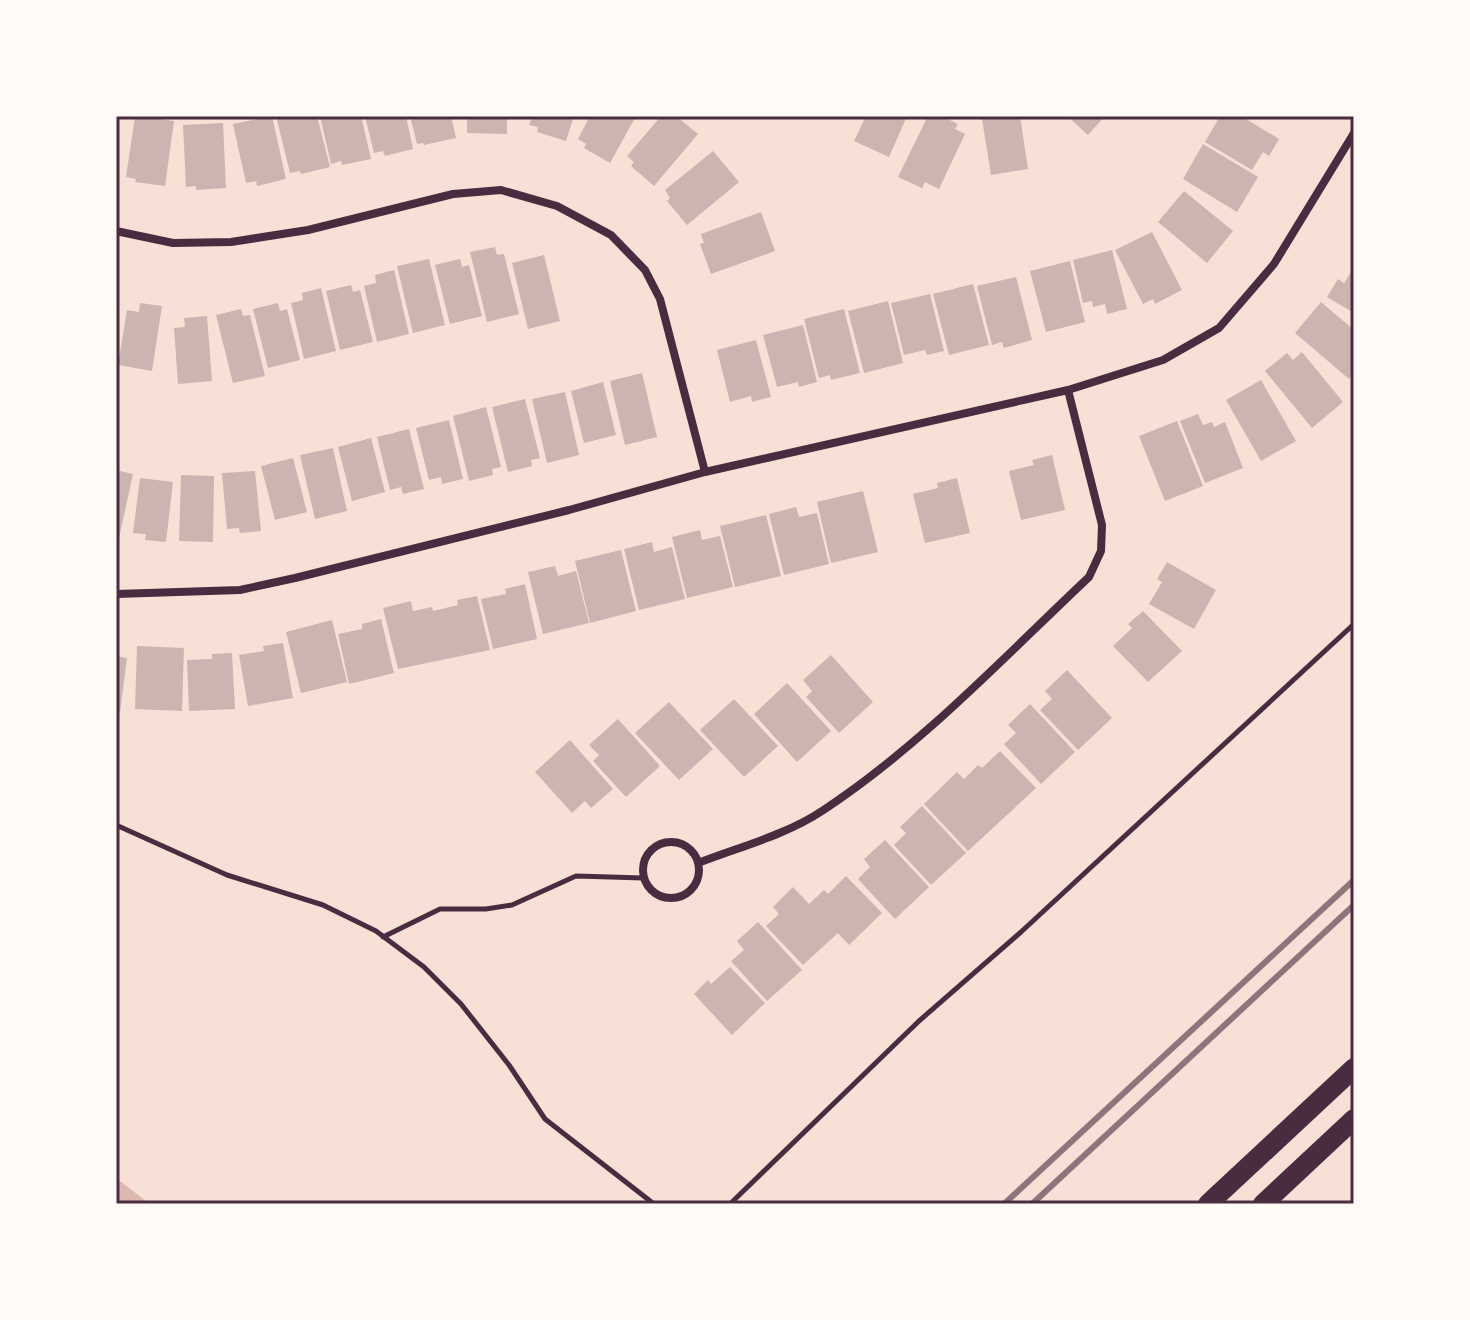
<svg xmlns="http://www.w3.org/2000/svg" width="1470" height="1320" font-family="Signika,sans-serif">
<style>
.water{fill:#dcb8b0}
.building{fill:#ccb4b1}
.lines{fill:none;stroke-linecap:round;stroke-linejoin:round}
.path{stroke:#4a2c40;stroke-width:5}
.minor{stroke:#4a2c40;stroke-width:8}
.motorway{stroke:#4a2c40;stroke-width:20}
.rail{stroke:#8f747c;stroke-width:6}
.neatline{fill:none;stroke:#4a2c40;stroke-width:3}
</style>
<rect width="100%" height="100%" fill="#f7e1d7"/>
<!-- water -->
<path class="water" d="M116,1178L150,1204H116Z"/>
<!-- building -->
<path class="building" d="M135,116L174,121L165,186L135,182L136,179L126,177Z
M272,116L286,179L257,186L256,181L246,183L233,124Z
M276,116H317L330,167L301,174L300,171L290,173Z
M320,116H361L371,159L342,165L341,161L331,164Z
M365,116H406L413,149L385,156L383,151L374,153Z
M410,116H451L456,138L424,145L423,143L417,144Z
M467,116H507V134L467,133Z
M532,116H574L566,141L537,132L538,127L529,125Z
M590,116H636L610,163L584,148L586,144L578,139Z
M661,116H676L698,134L654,186L631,166L634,162L627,156Z
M866,116H907L889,157L854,141Z
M928,116H942L958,124L955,129L965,134L939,189L925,182L922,188L898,177Z
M998,116H1020L1028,169L991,175L982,119Z
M1067,116H1105L1088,135Z
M1220,116H1241L1279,139L1269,156L1263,152L1252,170L1205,142Z
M223,123L226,188L196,190V186L186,187L183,125Z
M1203,144L1258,177L1237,212L1183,179Z
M713,151L739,182L687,225L667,201L670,198L665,190Z
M1184,191L1233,231L1207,263L1158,222Z
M761,212L775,251L711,274L700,244L704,243L701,234Z
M1152,232L1182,290L1155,304L1153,299L1143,304L1115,250Z
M495,247L497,255L504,254L519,314L487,322L470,252Z
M1112,250L1127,309L1107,314L1105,304L1093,307L1092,301L1083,303L1073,260Z
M544,255L560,321L528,329L512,263Z
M429,259L445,325L413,333L397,266Z
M460,259L462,267L469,265L482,316L450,324L435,265Z
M1070,261L1085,322L1046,332L1030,271Z
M1354,267V313L1327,297L1338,279L1344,283Z
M394,270L409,334L377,342L364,286L376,283L375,275Z
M1016,277L1032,340L1004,348L1002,342L992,345L977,286Z
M973,284L989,345L949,355L933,294Z
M351,285L353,292L360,290L373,342L340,350L326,291Z
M321,288L336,351L304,359L291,303L303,300L302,293Z
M930,294L944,351L927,355L925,350L904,355L891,303Z
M888,301L903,363L864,373L848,311Z
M1321,302L1354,330V372L1349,379L1295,333Z
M140,303L162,306L152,371L118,365L127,310L139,312Z
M278,303L280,311L287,309L300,360L268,368L253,309Z
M241,309L243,316L250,315L265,376L233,383L216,315Z
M844,309L860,373L831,380L830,375L819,378L804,319Z
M207,316L212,381L178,384L174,328L185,327L184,318Z
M803,325L817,382L799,387L798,382L777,387L763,335Z
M756,340L771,397L752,402L751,396L730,402L717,350Z
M1302,352L1343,402L1312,428L1265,371L1287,353L1293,360Z
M642,373L657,437L625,445L610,381Z
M1261,380L1296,441L1261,461L1226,400Z
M603,382L616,435L584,443L571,391Z
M565,392L579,455L547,463L532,399Z
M525,399L540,458L531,460L532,466L508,472L492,407Z
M486,407L501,467L492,469L493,475L469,481L453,416Z
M1198,414L1203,425L1212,422L1214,427L1225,422L1243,468L1205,483L1180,421Z
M449,420L463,479L442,484L441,477L429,480L416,428Z
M1177,421L1203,486L1165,501L1139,436Z
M409,429L424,489L403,494L401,487L390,490L377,437Z
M371,438L385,492L352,501L338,447Z
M333,448L347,511L315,519L300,455Z
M1052,455L1065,510L1021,520L1009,471L1034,465L1032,460Z
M293,458L307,512L275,520L261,466Z
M116,470L133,474L119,538L116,537Z
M255,471L261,531L240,533L239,528L227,529L222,473Z
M181,475L214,476L213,542L179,541Z
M140,478L173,482L166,542L145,540L146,534L133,533Z
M957,478L970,533L925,543L913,494L938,488L937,483Z
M863,491L878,552L831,563L817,502Z
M796,507L799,517L817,513L829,564L784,575L769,514Z
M766,515L781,576L735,587L720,526Z
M700,530L702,540L720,536L733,587L687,598L672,537Z
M652,542L654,552L672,547L685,599L639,610L624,549Z
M621,550L636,611L590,623L575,561Z
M1167,562L1216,590L1194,629L1149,604L1162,582L1157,579Z
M555,566L558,576L576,571L589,623L543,634L528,572Z
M525,584L537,639L493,649L481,599L506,594L505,589Z
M477,596L490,650L398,669L383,608L411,601L413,611L432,607L433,611L458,605L457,600Z
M1143,611L1182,651L1148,682L1113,646L1132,628L1128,624Z
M381,619L394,673L349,684L338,634L362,629V624Z
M332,620L347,682L301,693L286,632Z
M283,643L293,698L248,706L239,655L264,651L263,646Z
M137,646L184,648L182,711L135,709Z
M232,653L235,709L189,711L187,660L212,659V654Z
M831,655L873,702L839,733L806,697L812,691L803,680Z
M116,656L127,658L120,713H116Z
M1067,670L1112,718L1078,750L1040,710L1052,699L1045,691Z
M787,683L831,731L797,762L754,714Z
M734,699L778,746L744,777L700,730Z
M669,702L713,749L679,780L635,733Z
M1030,704L1075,752L1041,784L1004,744L1016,733L1008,725Z
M618,719L660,766L626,797L593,761L599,755L589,745Z
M570,740L613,789L591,808L585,801L572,813L535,772Z
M1000,751L1036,788L968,851L924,804L957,772L964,779L978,765L982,768Z
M922,806L966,853L931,885L894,845L906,833L900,827Z
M885,840L929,887L895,919L858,879L870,867L864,859Z
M846,876L882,913L849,945L838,933L803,965L766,926L779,914L773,907L793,887L809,904L824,890L828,894Z
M758,922L802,970L767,1001L731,961L744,950L737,941Z
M730,967L765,1003L732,1035L694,994L708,980L711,984Z"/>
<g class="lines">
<!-- path -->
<path class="path" d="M116,825L227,875L323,905L376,931L424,967L461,1004L509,1065L545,1119L654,1204
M383,937L440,909H486L512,905L576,876L643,878
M730,1204L919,1021L1021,932L1354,624"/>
<!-- minor -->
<path class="minor" d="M116,231L173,243L231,242L308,230L453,194L501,190L557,206L611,235L645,270L660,299L705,472
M116,594L240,590L295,578L569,510L705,472L1068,390L1163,360L1219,328L1274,264L1354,133
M643 870a28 28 0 1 1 56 0a28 28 0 1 1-56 0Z
M698,863C739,847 786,835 822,811C921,746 1004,657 1089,577L1101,551L1102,525L1068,390"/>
<!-- motorway -->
<path class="motorway" d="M1208,1204L1354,1068
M1263,1204L1354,1119"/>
<!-- rail -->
<path class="rail" d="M1004,1204L1354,880
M1032,1204L1354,905"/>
</g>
<!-- border -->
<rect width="1470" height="1320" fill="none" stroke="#fffaf5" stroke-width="236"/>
<rect x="118" y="118" width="1234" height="1084" class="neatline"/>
</svg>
